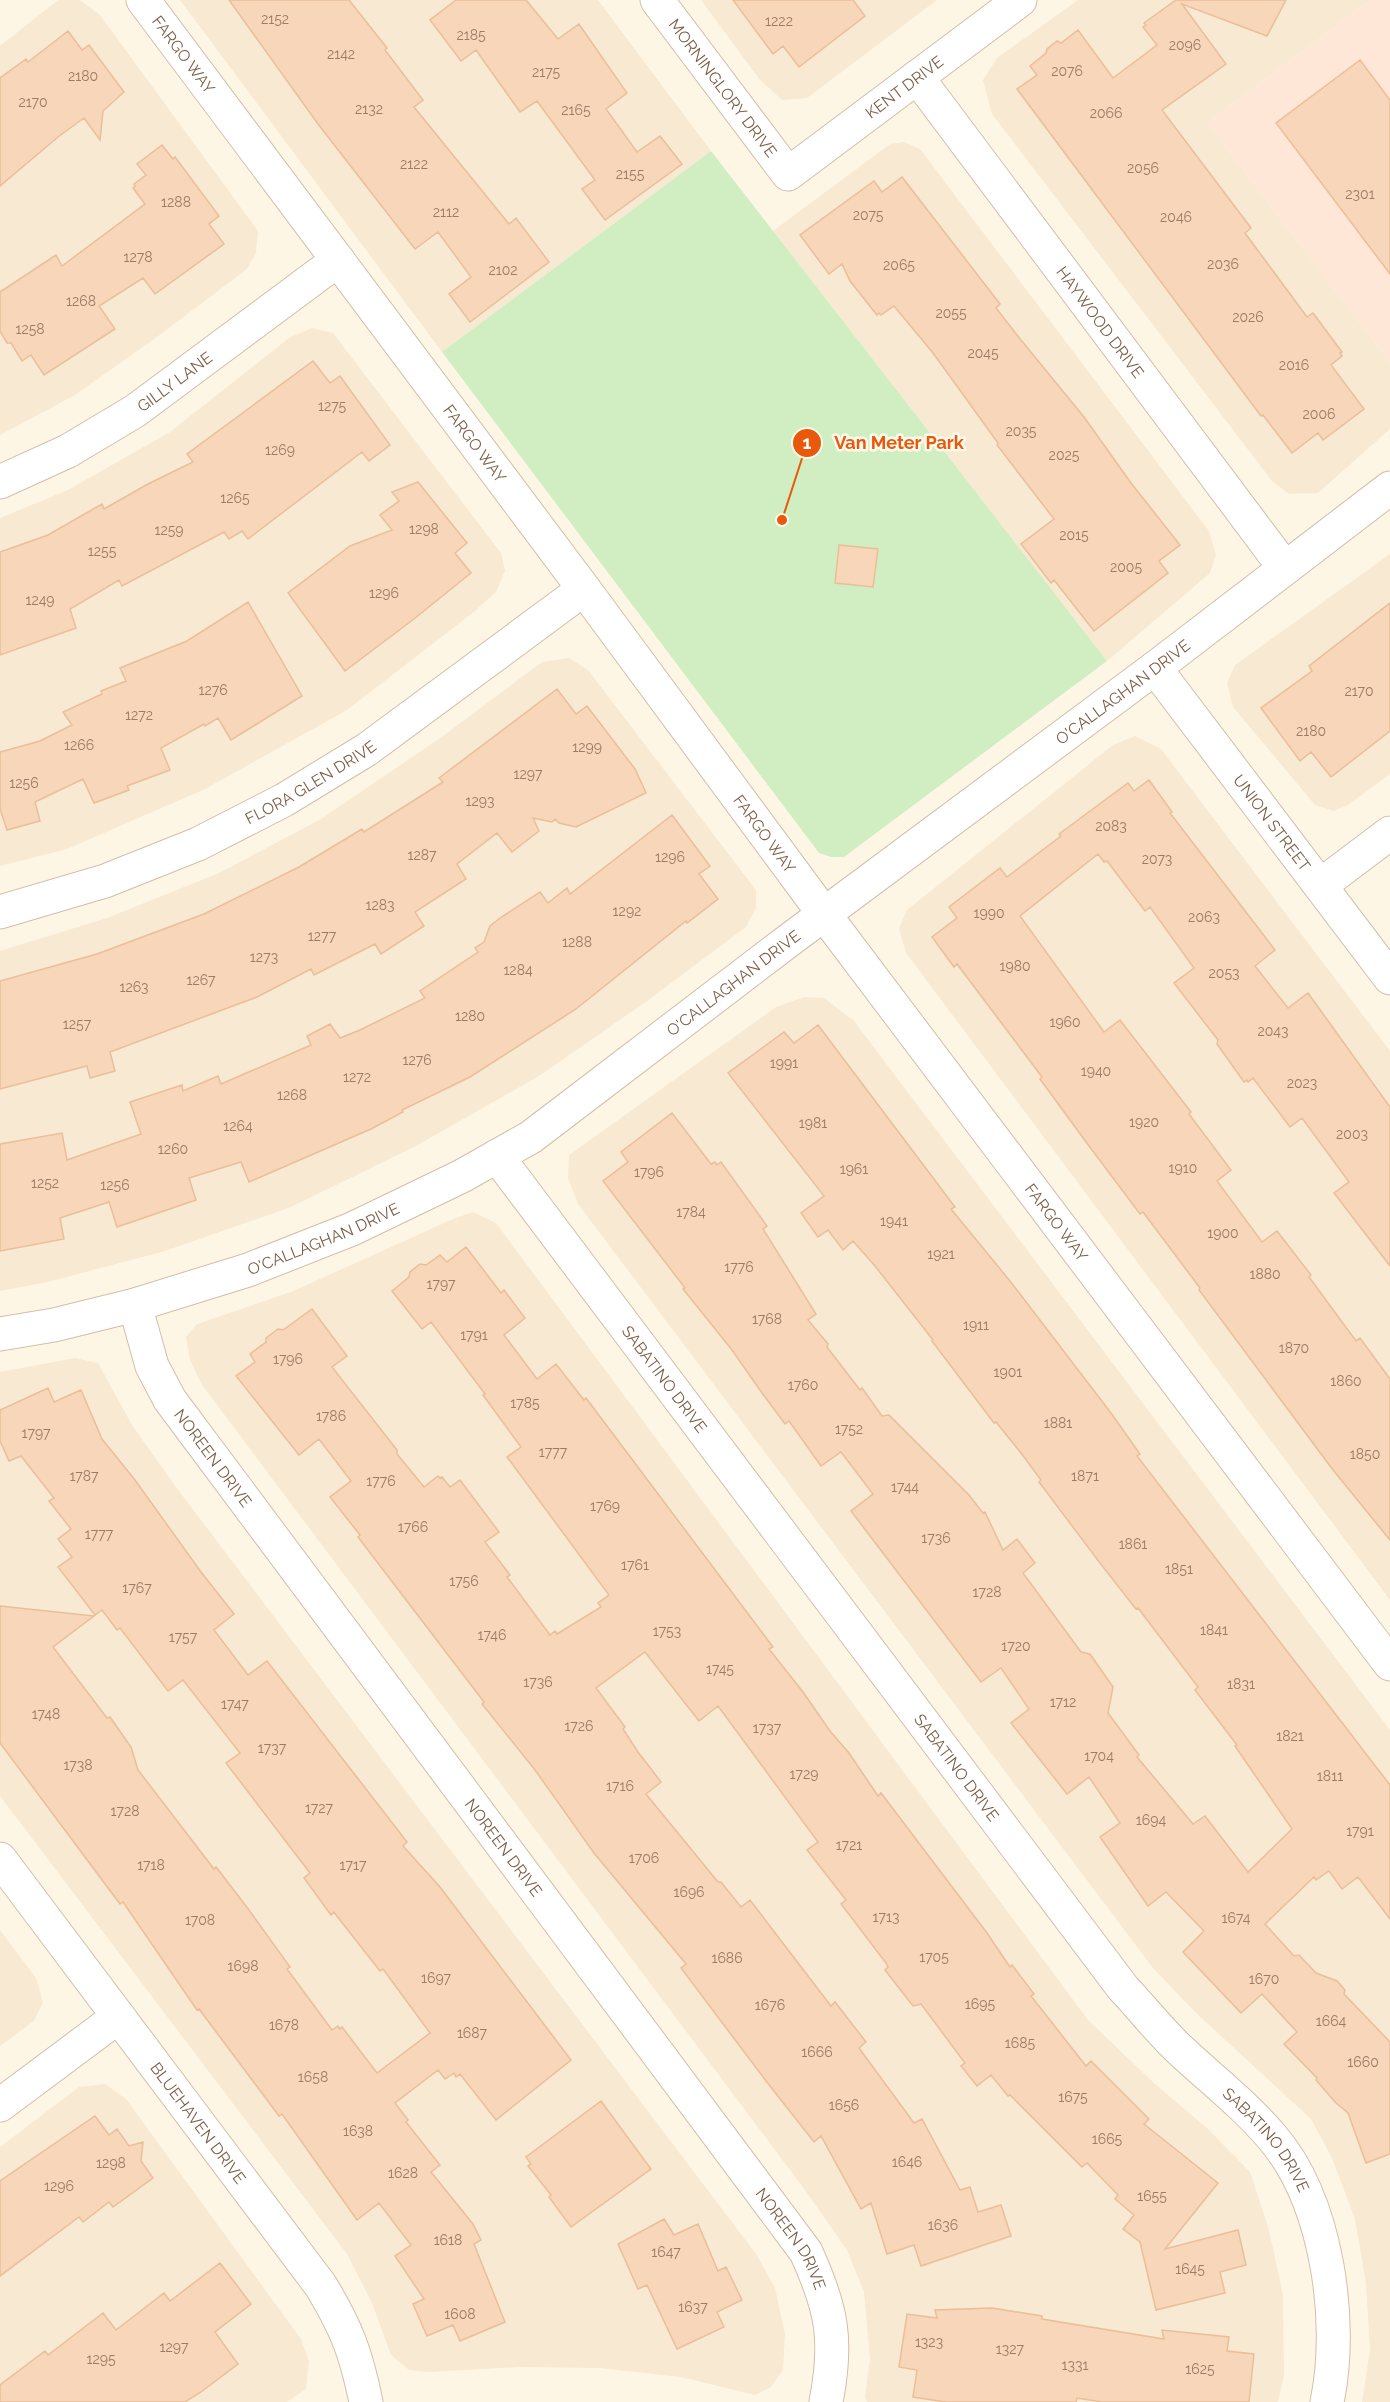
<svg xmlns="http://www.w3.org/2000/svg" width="1390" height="2402" font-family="Raleway,sans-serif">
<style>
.residential{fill:#f7e9d2}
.commercial{fill:#ffe7d8}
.green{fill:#d0eec1}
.building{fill:#f7d6ba;stroke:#ebbe98;stroke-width:1.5}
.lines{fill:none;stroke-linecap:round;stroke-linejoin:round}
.minor-casing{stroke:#d2bea9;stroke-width:35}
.minor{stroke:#fff;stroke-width:33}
.labels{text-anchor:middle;stroke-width:5;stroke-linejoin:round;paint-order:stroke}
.number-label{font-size:14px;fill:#9a7b64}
.street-label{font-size:16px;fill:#7b5d47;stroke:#fff9ed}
.leader{fill:none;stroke:#e8590c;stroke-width:2}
.callout-dot{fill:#e8590c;stroke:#fff9ed;stroke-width:2}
.mark-label{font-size:18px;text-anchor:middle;font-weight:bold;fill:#fff}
.callout-label{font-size:18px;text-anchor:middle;font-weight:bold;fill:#e8590c;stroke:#fff9ed;stroke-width:5;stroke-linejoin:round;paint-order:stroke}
</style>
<rect width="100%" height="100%" fill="#fef6e5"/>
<!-- residential -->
<path class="residential" d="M58,0H80L100,15L258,231L256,253L246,270L157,337L75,395L0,435V46Z
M180,0H598L711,151L442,352Z
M701,0H937L807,98L782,100L760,80Z
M1078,0H1370L1207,123L1390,363V429L1318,493L1289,494L1272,481L992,114L983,80L997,58Z
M904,142L920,149L1209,531L1216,555L1210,573L1107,661L773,231L890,144Z
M312,328L333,333L501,553L505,571L496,592L475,611L347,710L205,789L67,849L0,866V518L68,490L170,432L289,338Z
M1390,554V774L1348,805L1334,811L1315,805L1233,707L1227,683L1235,665Z
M569,658L588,670L756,890V908L746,927L647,1001L539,1076L416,1146L291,1207L165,1251L48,1282L0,1291V951L107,918L219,873L321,819L443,736L542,662Z
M1135,736L1161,749L1390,1051V1600L906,953L899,928L907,910L1113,745Z
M804,997L824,998L854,1021L1390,1730V2402H1362L1370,2350L1366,2284L1355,2219L1332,2158L1311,2119L1194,2011L1153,1968L578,1204L568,1178L569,1155L776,1007Z
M473,1212L496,1223L1088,2020L1155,2084L1209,2130L1250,2172L1269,2230L1283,2295L1284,2375L1278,2402H867L865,2397L870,2359L864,2292L847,2250L805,2190L202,1385L190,1360L186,1337L197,1324L291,1292L453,1219Z
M75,1358L98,1363L132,1425L176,1487L756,2254L775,2288L785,2334L783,2370L771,2387L755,2395L681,2377L599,2368L520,2367L429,2372L409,2370L391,2355L372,2303L347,2254L0,1796V1372Z
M0,1930L36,1978L43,2002L34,2021L0,2046Z
M105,2084L126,2099L301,2339L309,2361L306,2389L287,2402H0V2147L79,2087Z"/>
<!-- commercial -->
<path class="commercial" d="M1370,0H1390V363L1207,123Z"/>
<!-- green -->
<path class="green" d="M711,151L1107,661L844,857H831L819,853L442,352Z"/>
<!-- building -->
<path class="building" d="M229,0H349L387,48L385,50L423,100L414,107L509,224L516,218L549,262L470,322L449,294L471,277L438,232L415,249L318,124Z
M456,0H526L558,39L579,24L627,93L606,109L637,152L660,136L682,164L605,220L582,189L595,180L537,101L520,112L476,50L461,61L430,20Z
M733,0H853L865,16L799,67L783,46L773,54Z
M1176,0H1286L1267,36L1182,4L1226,64L1162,110L1251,228L1245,233L1307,317L1313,313L1342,352L1340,353L1342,356L1331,365L1364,409L1323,440L1318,433L1292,453L1263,415L1261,416L1017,89L1037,75L1030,66L1046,53L1047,49L1057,41L1061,43L1078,30L1113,78L1157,45L1143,27L1146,25L1144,23Z
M68,31L82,50L89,45L124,92L103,111L100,140L84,118L58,137L0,186V78L26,59L28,62Z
M1360,60L1390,100V274L1276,123Z
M162,145L173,159L175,157L219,216L209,224L224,244L155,294L143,278L99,306L115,329L44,375L31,355L22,361L11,343H7L0,331V292L56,255L62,266L145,204L133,188L135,186L134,184L146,175L137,164Z
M902,177L1000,304L996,308L1021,340L1084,417L1131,483L1180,545L1159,561L1168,573L1094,631L1054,580L1051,583L1021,544L1054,519L997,445L998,443L933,353L894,306L881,315L879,313L877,315L850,281L842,264L829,274L800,235L874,181L882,192Z
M313,361L330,383L340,376L390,445L369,461L362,452L248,539L242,531L229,539L224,532L122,586L119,580L70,609L76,628L0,655V552L48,535L102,504L104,509L148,484L193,462L187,454Z
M418,482L467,543L455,553L471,573L414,619L345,671L288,593L350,546L392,530L380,515L399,501L392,492Z
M839,545L878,549L873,587L835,583Z
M248,602L302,696L231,740L218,718L205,726L204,724L161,748L170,770L127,786L129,790L94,803L83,779L35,802L40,821L7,830L0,809V752L40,741L72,725L63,712L102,694L101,691L126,681L120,668L187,641Z
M1390,603V731L1331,777L1311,752L1300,761L1261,708L1312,671L1309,666Z
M557,689L576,714L587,706L635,769L646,793L576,827L559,823L555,819L552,822L533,818L539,831L512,852L497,833L457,864L466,879L415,912L424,926L381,954L375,944L314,975L311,969L257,997L110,1052L115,1071L90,1078L87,1066L0,1089V981L97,954L204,914L299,867L362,829L364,832L443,782L439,778Z
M1149,780L1172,812L1170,813L1275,950L1255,966L1288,1008L1308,993L1390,1107V1266L1334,1193L1349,1182L1302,1118L1290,1127L1253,1078L1248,1082L1247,1080L1244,1082L1217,1044L1218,1040L1174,983L1194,968L1150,907L1145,911L1107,861L1104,862L1098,854L1020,916L1104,1032L1120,1020L1191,1112L1189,1114L1231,1170L1217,1181L1262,1242L1277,1231L1311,1275L1309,1277L1356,1341L1360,1338L1390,1379V1540L1333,1470L1199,1290L1200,1288L1143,1212L1140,1214L1089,1146L1040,1079L1042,1077L957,964L954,967L932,937L957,918L949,907L1000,868L1007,877L1061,836L1059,834L1128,783L1134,791Z
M672,815L710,866L699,874L718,899L687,923L686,921L576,1009L470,1077L402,1110L403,1112L371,1129L249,1182L241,1162L189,1178L196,1200L117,1227L109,1202L60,1218L64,1239L0,1251V1144L62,1133L67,1160L141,1134L130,1102L182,1085L183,1091L218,1076L221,1084L311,1045L307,1036L330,1024L340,1038L360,1030L425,998L420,991L478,952L475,948L484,942L490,926L500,918L540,892L548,903L567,888L570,894Z
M818,1025L955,1207L951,1209L1010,1281L1111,1413L1140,1454L1137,1456L1390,1785V1919L1358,1877L1342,1889L1329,1871L1316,1880L1314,1877L1265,1924L1294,1956L1299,1955L1316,1973L1337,1981L1345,1990L1344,1994L1390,2042V2154L1366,2163L1348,2113L1335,2102L1316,2080L1317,2078L1284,2044L1297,2032L1262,1994L1241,2013L1183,1952L1204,1931L1166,1892L1148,1906L1100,1837L1120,1823L1089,1777L1067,1794L1011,1723L1029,1709L1001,1668L981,1682L851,1511L873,1494L841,1452L821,1466L789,1421L785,1424L762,1393L732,1350L683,1289L685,1288L603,1181L628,1162L621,1152L672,1113L711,1164L715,1162L717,1165L721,1162L767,1226L763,1229L816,1314L808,1320L828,1344L827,1347L860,1390L862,1388L882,1416L889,1415L969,1495L983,1513L985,1512L1003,1550L1017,1539L1035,1563L1023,1573L1081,1652L1090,1654L1113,1687L1108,1713L1139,1755L1137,1757L1193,1824L1205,1816L1248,1872L1292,1829L1235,1746L1237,1745L1195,1690L1198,1687L1138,1608L1136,1609L1100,1563L1039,1482L1041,1480L1021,1453L996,1422L994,1423L932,1341L933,1340L875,1266L853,1241L843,1250L828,1230L818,1237L801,1213L824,1196L728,1073L784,1032L794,1043Z
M466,1247L501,1293L504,1290L525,1318L504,1335L537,1379L556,1364L584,1400L586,1398L773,1647L769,1649L803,1692L830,1731L849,1753L878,1796L881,1793L987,1933L1010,1967L1012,1965L1034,1994L1031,1996L1086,2066L1091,2061L1149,2119L1144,2124L1218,2183L1165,2249L1238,2230L1246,2265L1220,2272L1225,2293L1156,2310L1140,2242L1123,2229L1134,2215L1115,2199L1118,2195L1087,2163L1082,2167L1010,2095L1008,2096L991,2075L977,2086L961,2066L965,2063L921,2004L913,2006L885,1970L888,1967L886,1963L841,1904L846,1900L807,1850L818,1842L718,1706L699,1721L645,1652L596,1688L625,1727L623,1729L638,1752L661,1782L646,1794L718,1882H721L741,1907L750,1900L831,2006L835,2002L866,2042L859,2048L914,2123L922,2119L960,2190L970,2187L978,2212L1001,2205L1011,2236L921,2266L914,2245L887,2254L871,2203L861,2209L821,2136L814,2142L766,2081L681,1968L686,1964L594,1853L535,1770L482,1704L484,1702L358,1537L360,1535L330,1497L351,1481L319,1439L299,1455L236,1376L255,1362L250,1354L266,1342V1338L278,1329L283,1330L312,1309L347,1356L332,1367L397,1450V1454L424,1487L438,1476L440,1478L442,1477L450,1487L460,1480L499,1532L485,1542L510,1575L507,1577L550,1635L555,1631L557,1634L601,1607L598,1603L609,1595L507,1457L521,1447L483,1395L485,1394L431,1322L422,1329L392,1291L409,1277L410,1272L420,1264L426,1265L440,1255L447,1262Z
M48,1388L54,1402L81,1390L102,1439L135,1480L201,1572L234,1614L214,1630L248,1675L267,1661L407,1842L403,1846L440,1887L571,2060L496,2120L460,2074L456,2077L454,2073L445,2079L438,2070L395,2103L408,2120L406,2122L440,2165L431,2172L473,2224L481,2240L474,2244L505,2322L460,2341L453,2325L427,2336L413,2304L424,2299L395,2256L411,2245L379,2203L357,2220L282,2114L279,2116L199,2009L197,2010L123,1902L120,1904L111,1892L0,1743V1606L94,1616L53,1647L107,1718L110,1717L131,1747L138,1770L214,1869L216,1867L249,1910L290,1967L287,1969L332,2030L338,2026L340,2029L342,2027L377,2073L430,2033L383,1969L380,1971L336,1915L334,1912L331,1915L304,1878L310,1873L226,1763L240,1753L183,1680L168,1691L120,1628L117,1630L102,1610L95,1615L58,1567L72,1557L58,1539L71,1529L49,1501L54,1498L21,1456L9,1461L0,1441V1410Z
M601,2101L651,2169L571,2227L549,2197L551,2195L528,2166L531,2164L526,2157Z
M95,2116L109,2135L117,2129L129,2146L143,2142L141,2161L153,2178L113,2207L109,2202L83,2222L79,2217L0,2276V2181Z
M664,2219L674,2235L698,2224L718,2271L726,2267L742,2300L717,2312L724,2327L677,2349L647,2285L638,2289L618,2244Z
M220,2263L251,2304L215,2332L238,2364L201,2392L185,2402H0V2385L45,2351L48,2355L103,2313L116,2330L164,2293L170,2301Z
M992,2308L1042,2316V2319L1164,2339L1162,2330L1229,2337L1227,2351L1254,2354L1249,2402H1102L1077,2398L1076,2402H946L913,2397L917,2370L899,2367L907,2314L937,2318L935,2310Z"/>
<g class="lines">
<defs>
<g id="minor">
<path id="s1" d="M143,0L584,589L824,914L1390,1664"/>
<path id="s2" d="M657,0L788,174L1020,0"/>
<path id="s3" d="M917,77L1284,567"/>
<path id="s4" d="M0,482L68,451L135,411L338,260"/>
<path id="s5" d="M1155,668L1390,978"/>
<path d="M1321,885L1390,833"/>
<path id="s6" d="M0,912L105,881L198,844L284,800L366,750L584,589"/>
<path id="s7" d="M497,1156L1123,1988C1142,2008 1159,2030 1179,2049C1210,2078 1244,2104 1272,2137C1327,2201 1344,2321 1327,2402"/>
<path id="s8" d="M135,1305L152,1366L170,1400L806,2252C832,2309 838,2340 826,2402"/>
<path id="s9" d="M0,1334L54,1325L135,1305L248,1270L352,1229L462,1176L531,1137L788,941L1155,668L1390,488"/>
<path id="s10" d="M0,1859L321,2286C347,2329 356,2353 366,2402"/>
<path d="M0,2105L118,2017"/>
</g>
</defs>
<!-- minor casing -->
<use href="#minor" class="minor-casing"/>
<!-- minor -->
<use href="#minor" class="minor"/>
</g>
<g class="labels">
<!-- number labels -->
<g class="number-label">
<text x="275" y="24">2152</text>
<text x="779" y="26">1222</text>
<text x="471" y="40">2185</text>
<text x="1185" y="50">2096</text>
<text x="341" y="59">2142</text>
<text x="1067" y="76">2076</text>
<text x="546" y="77">2175</text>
<text x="83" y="81">2180</text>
<text x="33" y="107">2170</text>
<text x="369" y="114">2132</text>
<text x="576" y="115">2165</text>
<text x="1106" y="118">2066</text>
<text x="414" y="169">2122</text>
<text x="1143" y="173">2056</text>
<text x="630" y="179">2155</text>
<text x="1360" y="199">2301</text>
<text x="176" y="207">1288</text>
<text x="446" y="217">2112</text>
<text x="868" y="220">2075</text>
<text x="1176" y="222">2046</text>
<text x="138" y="262">1278</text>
<text x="1223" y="269">2036</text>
<text x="899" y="270">2065</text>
<text x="503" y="275">2102</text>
<text x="81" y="306">1268</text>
<text x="951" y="318">2055</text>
<text x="1248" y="322">2026</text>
<text x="30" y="334">1258</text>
<text x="983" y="358">2045</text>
<text x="1294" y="370">2016</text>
<text x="332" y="411">1275</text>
<text x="1319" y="419">2006</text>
<text x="1021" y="436">2035</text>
<text x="280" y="455">1269</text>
<text x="1064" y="460">2025</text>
<text x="235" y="503">1265</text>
<text x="424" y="534">1298</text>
<text x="169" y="535">1259</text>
<text x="1074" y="540">2015</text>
<text x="102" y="556">1255</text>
<text x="1126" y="572">2005</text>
<text x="384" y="598">1296</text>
<text x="40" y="605">1249</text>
<text x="213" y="695">1276</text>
<text x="1359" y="696">2170</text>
<text x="139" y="720">1272</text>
<text x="1311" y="736">2180</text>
<text x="79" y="750">1266</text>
<text x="587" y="752">1299</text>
<text x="528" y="779">1297</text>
<text x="24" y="788">1256</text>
<text x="480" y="806">1293</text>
<text x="1111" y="831">2083</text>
<text x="422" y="860">1287</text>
<text x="670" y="862">1296</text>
<text x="1157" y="864">2073</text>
<text x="380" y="910">1283</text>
<text x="627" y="916">1292</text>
<text x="989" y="918">1990</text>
<text x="1204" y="922">2063</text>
<text x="322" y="941">1277</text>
<text x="577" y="947">1288</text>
<text x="264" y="962">1273</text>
<text x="1015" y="971">1980</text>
<text x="518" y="975">1284</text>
<text x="1224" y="978">2053</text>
<text x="201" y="985">1267</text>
<text x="134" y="992">1263</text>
<text x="470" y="1021">1280</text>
<text x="1065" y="1027">1960</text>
<text x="77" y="1029">1257</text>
<text x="1273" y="1036">2043</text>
<text x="417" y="1065">1276</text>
<text x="784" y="1068">1991</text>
<text x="1096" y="1076">1940</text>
<text x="357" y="1082">1272</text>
<text x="1302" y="1088">2023</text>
<text x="292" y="1100">1268</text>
<text x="1144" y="1127">1920</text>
<text x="813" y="1128">1981</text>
<text x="238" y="1131">1264</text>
<text x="1352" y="1139">2003</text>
<text x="173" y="1154">1260</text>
<text x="1183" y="1173">1910</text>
<text x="854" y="1174">1961</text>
<text x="649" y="1177">1796</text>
<text x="45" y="1188">1252</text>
<text x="115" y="1190">1256</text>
<text x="691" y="1217">1784</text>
<text x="894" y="1226">1941</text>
<text x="1223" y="1238">1900</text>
<text x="941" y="1259">1921</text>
<text x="739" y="1272">1776</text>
<text x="1265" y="1279">1880</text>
<text x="441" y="1289">1797</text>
<text x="767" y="1324">1768</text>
<text x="976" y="1330">1911</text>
<text x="474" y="1340">1791</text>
<text x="1294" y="1353">1870</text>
<text x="288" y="1364">1796</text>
<text x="1008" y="1377">1901</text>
<text x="1346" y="1386">1860</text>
<text x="803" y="1390">1760</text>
<text x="525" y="1408">1785</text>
<text x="331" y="1421">1786</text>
<text x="1058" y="1428">1881</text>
<text x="849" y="1434">1752</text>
<text x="36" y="1438">1797</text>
<text x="553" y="1457">1777</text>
<text x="1365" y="1459">1850</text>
<text x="84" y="1481">1787</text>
<text x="1085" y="1481">1871</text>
<text x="381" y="1486">1776</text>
<text x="905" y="1492">1744</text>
<text x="605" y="1511">1769</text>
<text x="413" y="1532">1766</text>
<text x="99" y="1539">1777</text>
<text x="936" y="1543">1736</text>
<text x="1133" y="1549">1861</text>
<text x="635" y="1570">1761</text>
<text x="1179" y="1574">1851</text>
<text x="464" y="1586">1756</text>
<text x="137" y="1593">1767</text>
<text x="987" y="1597">1728</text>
<text x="1214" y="1635">1841</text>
<text x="667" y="1636">1753</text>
<text x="492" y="1640">1746</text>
<text x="183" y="1642">1757</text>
<text x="1016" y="1651">1720</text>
<text x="720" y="1674">1745</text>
<text x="538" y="1687">1736</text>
<text x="1241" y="1689">1831</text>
<text x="1063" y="1707">1712</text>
<text x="235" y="1709">1747</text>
<text x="46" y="1719">1748</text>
<text x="579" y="1731">1726</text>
<text x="767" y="1733">1737</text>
<text x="1290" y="1741">1821</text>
<text x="272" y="1753">1737</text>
<text x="1099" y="1761">1704</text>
<text x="78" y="1770">1738</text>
<text x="804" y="1779">1729</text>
<text x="1330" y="1781">1811</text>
<text x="620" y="1791">1716</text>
<text x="319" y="1813">1727</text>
<text x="125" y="1816">1728</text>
<text x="1151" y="1825">1694</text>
<text x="1360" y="1836">1791</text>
<text x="849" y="1850">1721</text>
<text x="644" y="1863">1706</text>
<text x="151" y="1870">1718</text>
<text x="353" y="1870">1717</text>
<text x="689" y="1897">1696</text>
<text x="886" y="1922">1713</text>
<text x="1236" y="1923">1674</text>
<text x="200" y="1925">1708</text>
<text x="934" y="1962">1705</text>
<text x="727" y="1963">1686</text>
<text x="243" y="1971">1698</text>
<text x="436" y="1983">1697</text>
<text x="1264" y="1984">1670</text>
<text x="980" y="2009">1695</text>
<text x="770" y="2010">1676</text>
<text x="1331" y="2026">1664</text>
<text x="284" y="2030">1678</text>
<text x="472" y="2038">1687</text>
<text x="1020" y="2048">1685</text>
<text x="817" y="2057">1666</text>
<text x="1363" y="2067">1660</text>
<text x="313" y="2082">1658</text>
<text x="1073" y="2102">1675</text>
<text x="844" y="2110">1656</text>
<text x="358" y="2136">1638</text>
<text x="1107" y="2144">1665</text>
<text x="907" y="2167">1646</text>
<text x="111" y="2168">1298</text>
<text x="403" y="2178">1628</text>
<text x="59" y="2191">1296</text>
<text x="1152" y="2201">1655</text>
<text x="943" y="2230">1636</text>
<text x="448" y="2245">1618</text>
<text x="666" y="2257">1647</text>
<text x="1190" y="2274">1645</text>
<text x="693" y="2312">1637</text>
<text x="460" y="2319">1608</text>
<text x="929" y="2347">1323</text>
<text x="174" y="2352">1297</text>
<text x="1010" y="2354">1327</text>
<text x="101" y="2364">1295</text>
<text x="1075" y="2370">1331</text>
<text x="1200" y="2374">1625</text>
</g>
<!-- street labels -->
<g class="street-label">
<text dy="6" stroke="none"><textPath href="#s1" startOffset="68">FARGO WAY</textPath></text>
<text dy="6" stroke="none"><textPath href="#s2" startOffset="110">MORNINGLORY DRIVE</textPath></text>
<text dy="6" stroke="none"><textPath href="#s2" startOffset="363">KENT DRIVE</textPath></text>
<text dy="6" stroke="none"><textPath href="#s3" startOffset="306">HAYWOOD DRIVE</textPath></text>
<text dy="6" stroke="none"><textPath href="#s4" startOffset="202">GILLY LANE</textPath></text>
<text dy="6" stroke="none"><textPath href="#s1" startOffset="554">FARGO WAY</textPath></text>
<text dy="6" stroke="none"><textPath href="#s9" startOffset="1310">O'CALLAGHAN DRIVE</textPath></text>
<text dy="6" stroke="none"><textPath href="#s6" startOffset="338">FLORA GLEN DRIVE</textPath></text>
<text dy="6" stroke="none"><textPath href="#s5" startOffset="194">UNION STREET</textPath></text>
<text dy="6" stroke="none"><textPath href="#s1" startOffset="1040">FARGO WAY</textPath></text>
<text dy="6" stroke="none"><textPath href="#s9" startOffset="824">O'CALLAGHAN DRIVE</textPath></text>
<text dy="6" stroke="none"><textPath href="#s1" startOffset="1526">FARGO WAY</textPath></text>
<text dy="6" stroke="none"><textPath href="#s9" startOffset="338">O'CALLAGHAN DRIVE</textPath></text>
<text dy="6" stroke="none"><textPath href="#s7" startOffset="279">SABATINO DRIVE</textPath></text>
<text dy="6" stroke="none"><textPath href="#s8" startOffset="174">NOREEN DRIVE</textPath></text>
<text dy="6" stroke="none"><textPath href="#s7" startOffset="765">SABATINO DRIVE</textPath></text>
<text dy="6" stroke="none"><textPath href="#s8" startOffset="660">NOREEN DRIVE</textPath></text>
<text dy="6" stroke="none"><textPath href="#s10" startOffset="330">BLUEHAVEN DRIVE</textPath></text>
<text dy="6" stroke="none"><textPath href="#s7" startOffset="1251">SABATINO DRIVE</textPath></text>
<text dy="6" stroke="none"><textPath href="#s8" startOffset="1146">NOREEN DRIVE</textPath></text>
</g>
</g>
<!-- callouts -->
<path class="leader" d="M782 520L807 443"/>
<g class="callout-dot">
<circle cx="782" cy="520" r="6"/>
<circle cx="807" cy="443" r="15"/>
</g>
<g class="mark-label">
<text x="807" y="449">1</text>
</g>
<g class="callout-label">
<text x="899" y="449">Van Meter Park</text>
</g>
</svg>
